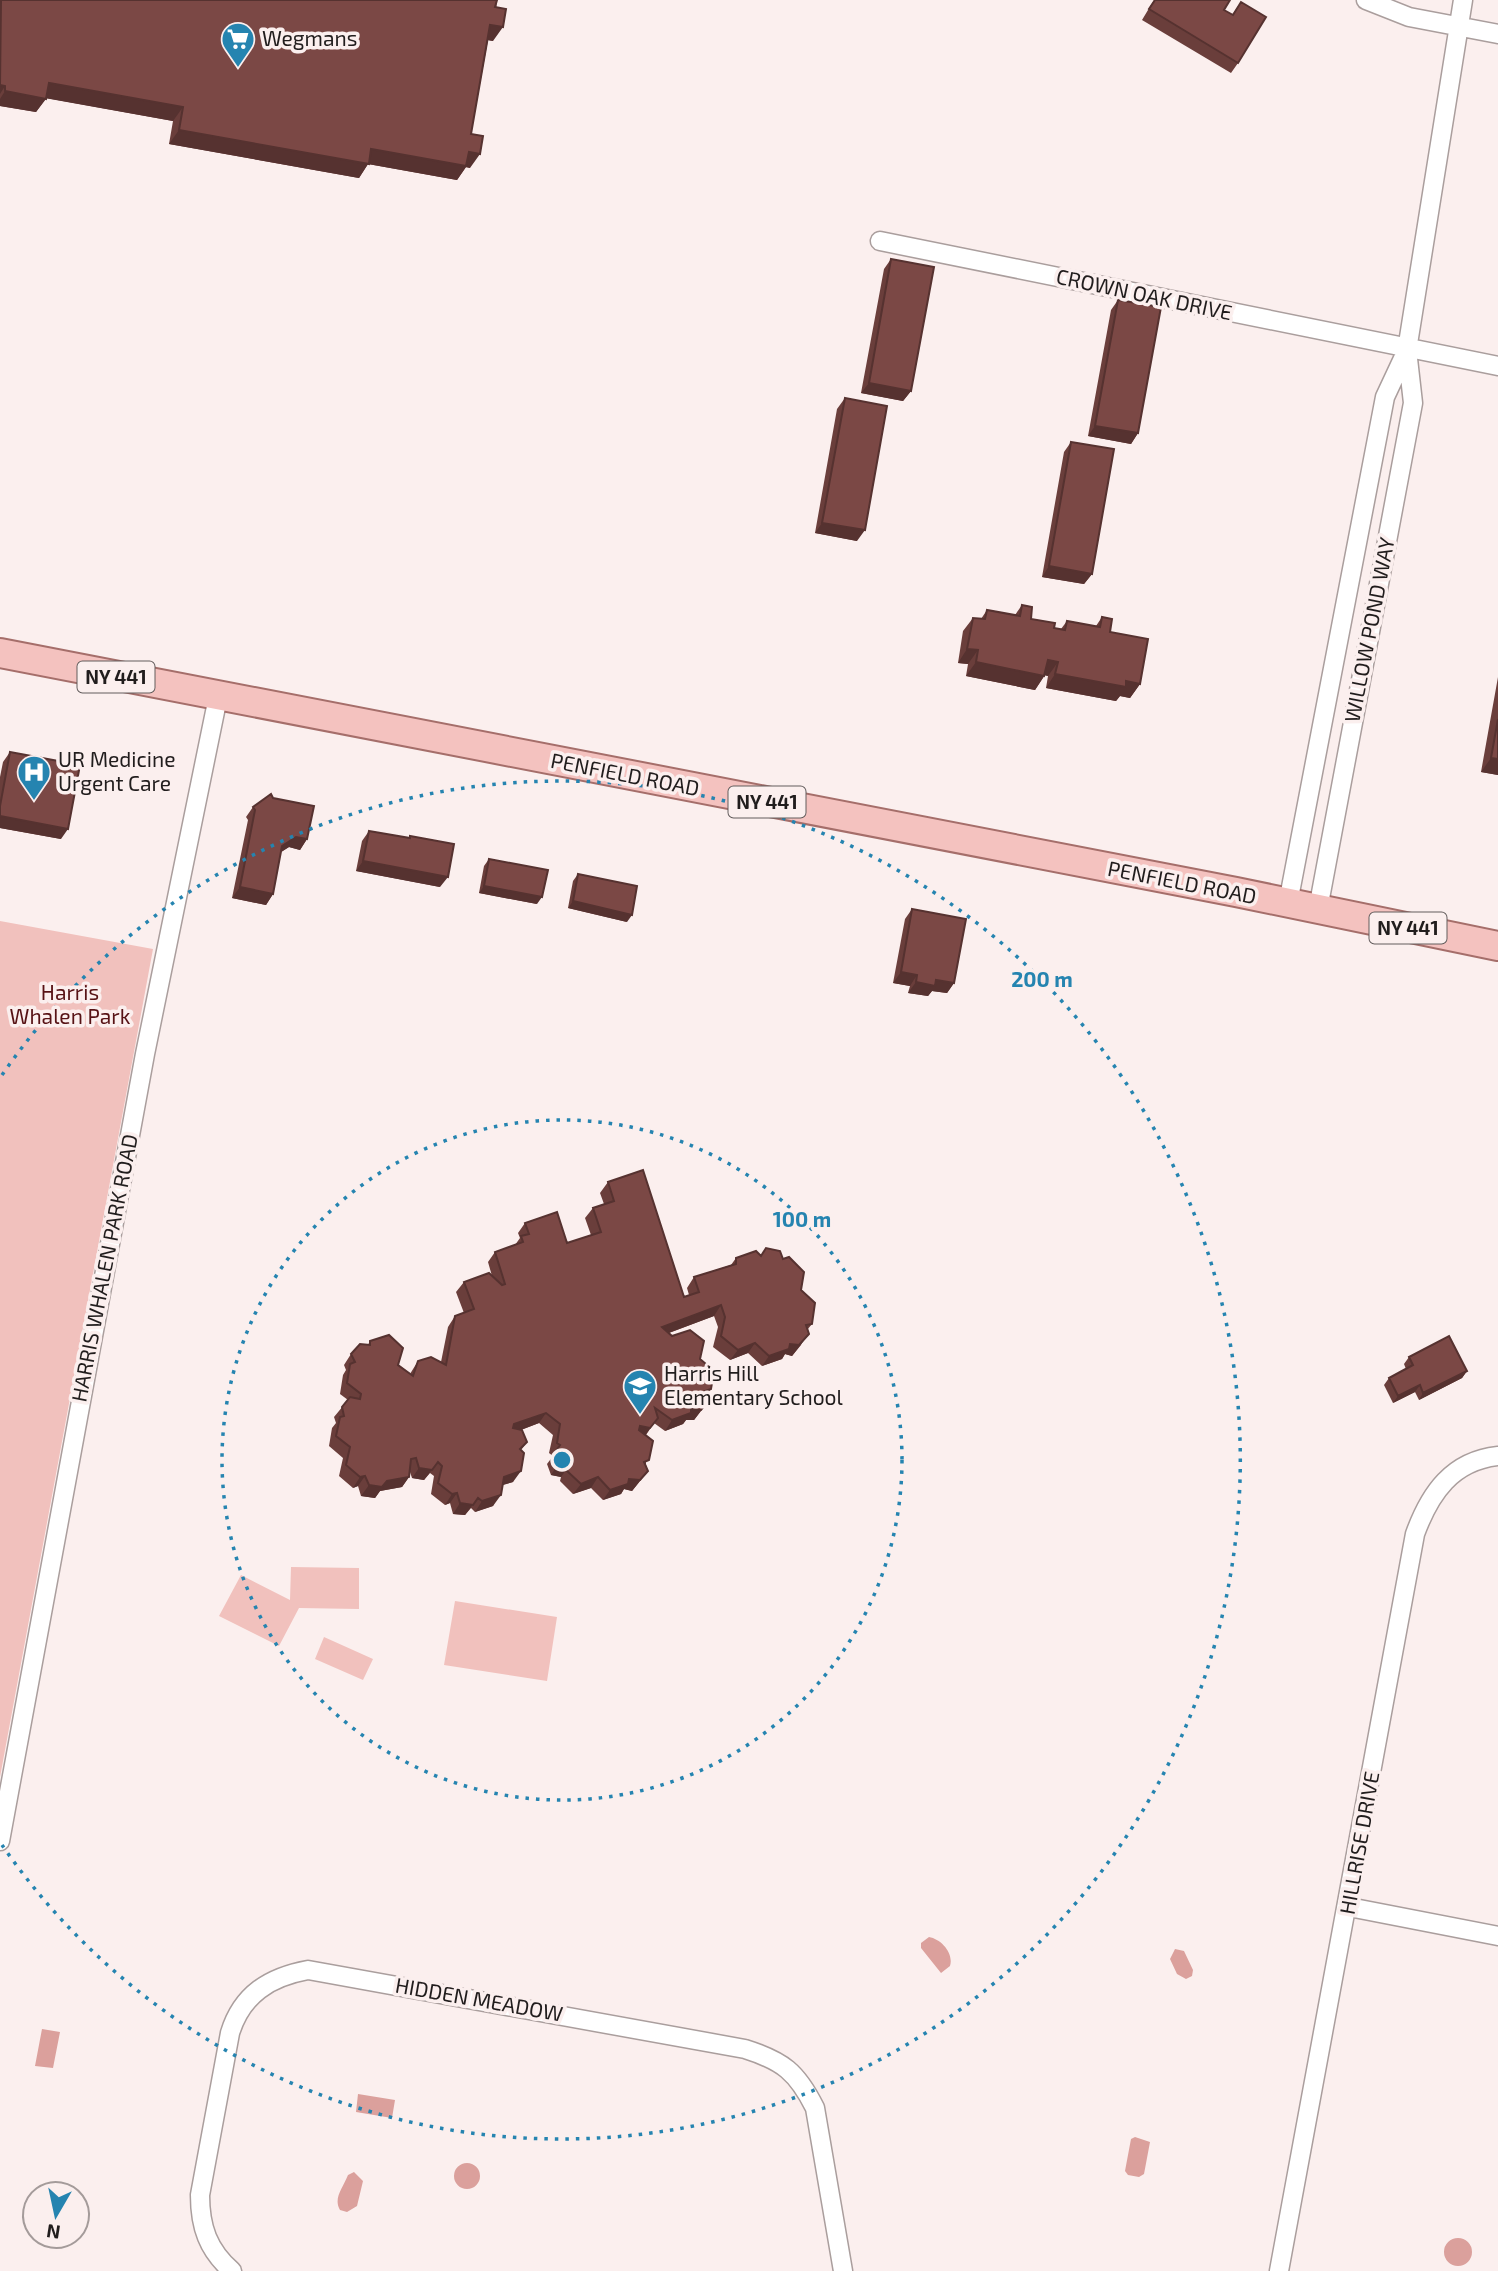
<svg xmlns="http://www.w3.org/2000/svg" width="1498" height="2271" font-family="'Exo 2',sans-serif">
<style>
.green{fill:#f1c1bd}
.water{fill:#dba09c}
.lines{fill:none;stroke-linecap:round;stroke-linejoin:round}
.minor-casing{stroke:#aa9e9d;stroke-width:21}
.primary-casing{stroke:#a56e6a;stroke-width:32}
.minor{stroke:#fff;stroke-width:18}
.primary{stroke:#f4c2bf;stroke-width:28}
.wall{fill:#6a3e3b}
.shaded-wall{fill:#563230}
.building{fill:#7b4845;stroke:#563230;stroke-width:2}
.ring{fill:none;stroke:#2584b0;stroke-width:3.5;stroke-dasharray:3.5 7}
.labels{text-anchor:middle;stroke-width:7;stroke-linejoin:round;paint-order:stroke}
.shield{fill:#fbefee;stroke:#625c5c;stroke-width:2}
.shield-label{font-size:19px;font-weight:bold;fill:#211d1d}
.poi-label{font-size:21px;fill:#211d1d;stroke:#fbefee;text-anchor:start}
.street-label{font-size:21px;fill:#211d1d;stroke:#fbefee}
.park-label{font-size:21px;fill:#571215;stroke:#fbefee}
.centre{fill:#2584b0;stroke:#fbefee;stroke-width:3.5}
.ring-label{font-size:21px;text-anchor:middle;font-weight:bold;fill:#2584b0;stroke:#fbefee;stroke-width:7;stroke-linejoin:round;paint-order:stroke}
</style>
<rect width="100%" height="100%" fill="#fbefee"/>
<!-- green -->
<path class="green" d="M0,921L153,949L0,1777Z
M291,1567L359,1568V1609L299,1608L279,1646L219,1616L241,1575L290,1600Z
M455,1601L557,1617L547,1681L444,1665Z
M324,1637L373,1659L363,1680L315,1659Z"/>
<!-- water -->
<path class="water" d="M929,1937C941,1939 954,1953 950,1966L941,1973L921,1948V1943Z
M1175,1949L1184,1951L1193,1970L1192,1976L1186,1979L1177,1974L1170,1959Z
M42,2029L60,2032L53,2068L35,2066Z
M358,2094L395,2100L392,2118L356,2112Z
M1135,2137L1150,2142L1144,2174L1139,2177L1128,2175L1125,2171L1131,2139Z
M454 2176a13 13 0 1 1 26 0a13 13 0 1 1-26 0Z
M354,2172L363,2181L357,2206L347,2212L340,2210C333,2198 343,2188 348,2175Z
M1444 2252a14 14 0 1 1 28 0a14 14 0 1 1-28 0Z"/>
<g class="lines">
<defs>
<path id="minor" d="M1366,0L1409,17L1498,34
M880,241L1498,366
M1288,903L1385,397L1407,350
M1318,909L1413,403L1407,350L1463,0
M0,1841L145,1054L218,697
M1349,1907L1498,1936
M232,2271C208,2250 200,2227 200,2195L230,2033C242,1994 270,1977 308,1970L745,2049C783,2061 797,2072 815,2108L843,2271
M1279,2271L1415,1534C1430,1493 1452,1461 1498,1456"/>
<path id="primary" d="M0,653L1236,892L1498,946"/>
</defs>
<!-- minor casing -->
<use href="#minor" class="minor-casing"/>
<!-- primary casing -->
<use href="#primary" class="primary-casing"/>
<!-- minor -->
<use href="#minor" class="minor"/>
<!-- primary -->
<use href="#primary" class="primary"/>
</g>
<!-- wall -->
<path class="wall" d="M0,0H497L493,41L488,40L471,134L470,168L466,167L457,180L368,164L359,178L169,144L173,121L46,98L36,112L0,106Z
M1154,0H1230L1224,10L1232,15L1241,2L1238,63L1231,73L1142,20Z
M891,259L911,391L903,401L861,393L884,269Z
M1118,300L1138,433L1131,444L1088,436L1111,310Z
M845,398L857,541L815,533L837,409Z
M1071,442L1092,574L1084,584L1042,577L1064,452Z
M1022,605L1031,619L1054,628L1061,629L1067,621L1096,626L1102,617L1140,684L1130,698L1120,696L1116,701L1046,688L1048,676L1045,675L1035,690L966,676L968,664L958,663L963,631L973,618L981,619L987,610L1015,615Z
M1498,677V775L1481,772Z
M10,752L61,839L0,828V777L3,762Z
M273,798L307,839L300,850L289,847L281,852L273,894L266,905L232,898L248,820L246,817L253,807Z
M369,831L409,838L410,836L440,887L356,871L362,841Z
M489,859L537,904L479,893L484,866Z
M578,874L627,922L568,908L573,881Z
M912,909L954,983L947,993L932,991L928,996L908,993L910,986L893,983L905,919Z
M608,1182L684,1297L689,1295L687,1288L694,1277L731,1265L736,1258L761,1256L783,1259L801,1290L812,1324L807,1330L801,1345L792,1356L785,1354L782,1359L762,1366L748,1353L730,1360L713,1347L718,1327L714,1316L669,1333L700,1359L711,1389L707,1395L701,1411L694,1420H686L683,1424L665,1431L654,1423L646,1435V1465L648,1471L632,1491L624,1489L621,1494L603,1500L591,1488L573,1494L560,1481L561,1477L551,1475L547,1464L553,1456L549,1453L553,1435L539,1423L521,1430L527,1442L521,1450L513,1482L502,1485L493,1506L475,1512L471,1508L465,1515L453,1514L450,1503L445,1505L431,1494L434,1476L430,1473L424,1480L412,1478L410,1472L409,1477L402,1487L380,1491L375,1498L361,1496L358,1486L353,1488L339,1476L343,1458L329,1446L332,1428L336,1423L334,1417L348,1400L340,1394L343,1375L346,1370L344,1365L351,1354L368,1345L370,1341L410,1374L418,1361L441,1362L448,1327L455,1316L464,1313L456,1292L464,1282L492,1276L488,1262L495,1252L515,1245L520,1238L518,1233L525,1223L567,1243L591,1235L585,1218L593,1208L604,1204L600,1193Z
M1409,1357L1467,1371L1462,1378L1419,1400L1415,1392L1393,1403L1384,1385L1389,1378L1406,1369L1404,1364Z"/>
<!-- shaded-wall -->
<path class="shaded-wall" d="M490,25L503,27L493,41L481,39Z
M49,83L183,107L173,121L39,97Z
M0,85L5,86L0,94Z
M5,91L46,99L36,112L0,106V99Z
M179,130L371,149L469,152L480,154L470,168L466,167L457,180L368,164L359,178L169,144Z
M869,383L911,391L903,401L861,393Z
M1095,426L1138,433L1131,444L1088,436Z
M822,523L865,530L857,541L815,533Z
M1049,566L1092,574L1084,584L1042,577Z
M967,649L978,650L968,664L958,663Z
M1048,660L1058,662L1048,676L1038,674Z
M976,662L1044,676L1035,690L966,676Z
M1055,674L1126,681L1140,684L1130,698L1120,696L1116,701L1046,688Z
M1491,758L1498,759V775L1481,772Z
M0,816L68,829L61,839L0,828Z
M296,837L307,839L300,850L289,847L275,856L282,846Z
M363,861L448,877L440,887L356,871Z
M484,886L542,897L537,904L479,893Z
M240,887L273,894L266,905L232,898Z
M573,901L632,915L627,922L568,908Z
M901,972L917,975L910,986L893,983Z
M936,980L954,983L947,993L932,991L928,996L908,993L916,982Z
M721,1305L714,1316L655,1338L662,1327Z
M809,1334L792,1356L785,1354L782,1359L762,1366L769,1356L790,1344Z
M755,1343L748,1353L730,1360L738,1350Z
M1467,1371L1462,1378L1419,1400L1423,1393Z
M1420,1385L1415,1392L1393,1403L1398,1396Z
M709,1400L694,1420H686L683,1424L665,1431L672,1420Z
M546,1413L539,1423L507,1435L514,1424Z
M658,1418L643,1438L633,1436L640,1426Z
M438,1462L424,1480L412,1478L419,1468Z
M558,1464L568,1467L561,1477L551,1475Z
M521,1471L513,1482L496,1487L504,1477Z
M648,1471L632,1491L624,1489L621,1494L603,1500L610,1490L629,1479Z
M365,1476L358,1486L353,1488L360,1477Z
M409,1477L402,1487L380,1491L375,1498L361,1496L369,1485Z
M598,1477L591,1488L573,1494L581,1484Z
M457,1493L450,1503L445,1505L452,1494Z
M501,1495L493,1506L475,1512L482,1501Z
M478,1498L465,1515L453,1514L460,1503Z"/>
<!-- building -->
<path class="building" d="M1,0H497L495,7L506,9L503,27L490,25L471,134L483,136L480,154L469,152L466,166L371,149L369,164L179,130L183,107L49,83L46,99L5,91V86L0,85Z
M1155,0H1230L1224,10L1233,15L1241,2L1266,17L1238,63L1149,9Z
M891,259L934,267L911,391L869,383Z
M1118,300L1161,307L1138,433L1095,426Z
M845,398L887,406L865,530L822,523Z
M1071,442L1114,449L1092,574L1049,566Z
M1022,605L1032,607L1031,619L1055,623L1054,628L1065,630L1067,621L1100,627L1102,617L1112,619L1110,632L1148,639L1140,684L1126,681V687L1055,674L1058,662L1048,660L1044,676L976,662L978,650L967,649L973,618L985,619L987,610L1020,616Z
M1498,719V759L1491,758Z
M10,752L80,765L68,829L0,816V806Z
M271,794L273,798L314,806L307,839L296,837L282,846L273,894L240,887L255,810L253,807Z
M369,831L410,838V836L454,844L448,877L363,861Z
M489,859L548,870L542,897L484,886Z
M578,874L637,886L632,915L573,901Z
M912,909L966,919L954,983L936,980L935,986L916,982L917,975L901,972Z
M643,1170L684,1297L699,1292L694,1277L736,1264V1258L756,1251L761,1256L766,1248L780,1251L783,1259L789,1257L804,1272L801,1290L815,1303L812,1324L806,1325L809,1334L799,1345L790,1344L789,1349L769,1356L755,1343L738,1350L721,1336L725,1317L721,1305L662,1327L672,1336L690,1330L704,1341L700,1359L714,1371L711,1389L705,1391L709,1400L701,1410L691,1409V1413L672,1420L655,1408L658,1418L650,1428L640,1426L639,1430L653,1441L649,1460L644,1462L648,1471L640,1480L629,1479L628,1484L610,1490L598,1477L581,1484L567,1471L568,1467L558,1464L554,1454L560,1445L557,1443L560,1424L546,1413L514,1424L513,1428L522,1430L527,1442L520,1449L524,1453L521,1471L504,1477L501,1495L482,1501L478,1498L473,1505L460,1503L457,1493L452,1494L438,1483L442,1466L438,1462L432,1470L419,1468L416,1458L411,1459L409,1477L387,1481L382,1487L369,1485L365,1476L360,1477L346,1465L350,1447L336,1436L340,1417L344,1416L342,1407L350,1397L360,1399L361,1394L347,1383L350,1364L355,1362L351,1354L360,1344L370,1345V1341L389,1335L403,1348L398,1365L413,1376L418,1361L431,1357L446,1365L455,1316L474,1309L464,1282L489,1273L502,1285L505,1284L495,1252L523,1242L521,1236L529,1234L525,1223L557,1212L567,1243L601,1232L593,1208L614,1201L608,1182Z
M1449,1336L1467,1371L1423,1393L1420,1385L1398,1396L1389,1378L1413,1365L1409,1357Z"/>
<!-- distance rings -->
<g class="ring">
<circle cx="562" cy="1460" r="340"/>
<path d="M2 1075A679 679 0 1 1 2 1845"/>
</g>
<!-- icons -->
<defs>
<symbol id="supermarket-pin" viewBox="-11 -11 22 30"><path d="M0 17L-7.5 6A9.5 9.5 0 1 1 7.5 6Z" fill="#2584b0" stroke="#fbefee"/><path d="M-6-5.5h2.5l.6 2H6L4.5 2H-2.5L-4.4-4H-6ZM-1.5 3.2a1.3 1.3 0 1 0 .1 0ZM3 3.2a1.3 1.3 0 1 0 .1 0Z" fill="#fff"/></symbol>
<symbol id="hospital-pin" viewBox="-11 -11 22 30"><path d="M0 17L-7.5 6A9.5 9.5 0 1 1 7.5 6Z" fill="#2584b0" stroke="#fbefee"/><path d="M-5-5h3v3.5h4V-5h3V5h-3V1.5h-4V5h-3Z" fill="#fff"/></symbol>
<symbol id="school-pin" viewBox="-11 -11 22 30"><path d="M0 17L-7.5 6A9.5 9.5 0 1 1 7.5 6Z" fill="#2584b0" stroke="#fbefee"/><path d="M0-5L7-2L0 1L-7-2ZM-4 1L0 2.5L4 1V4Q0 6-4 4Z" fill="#fff"/></symbol>
</defs>
<g fill-rule="evenodd">
<use href="#supermarket-pin" x="219" y="20" width="38" height="52"/>
<use href="#hospital-pin" x="15" y="753" width="38" height="52"/>
<use href="#school-pin" x="621" y="1367" width="38" height="52"/>
</g>
<g class="labels">
<!-- shield labels -->
<g class="shield">
<rect x="77.5" y="661.5" width="77" height="31" rx="5"/>
<rect x="728.5" y="786.5" width="77" height="31" rx="5"/>
<rect x="1369.5" y="912.5" width="77" height="31" rx="5"/>
</g>
<g class="shield-label">
<text x="116" y="684">NY 441</text>
<text x="767" y="809">NY 441</text>
<text x="1408" y="935">NY 441</text>
</g>
<!-- poi labels -->
<g class="poi-label">
<text x="262" y="46">Wegmans</text>
<text x="58" y="767">UR Medicine<tspan x="58" dy="24">Urgent Care</tspan></text>
<text x="664" y="1381">Harris Hill<tspan x="664" dy="24">Elementary School</tspan></text>
</g>
<!-- street labels -->
<g class="street-label">
<text transform="translate(1144 295) rotate(12)" y="7">CROWN OAK DRIVE</text>
<text transform="translate(1370 630) rotate(-79)" y="7">WILLOW POND WAY</text>
<text transform="translate(625 775) rotate(11)" y="7">PENFIELD ROAD</text>
<text transform="translate(1182 883) rotate(11)" y="7">PENFIELD ROAD</text>
<text transform="translate(105 1268) rotate(-79)" y="7">HARRIS WHALEN PARK ROAD</text>
<text transform="translate(1360 1843) rotate(-80)" y="7">HILLRISE DRIVE</text>
<text transform="translate(479 2000) rotate(10)" y="7">HIDDEN MEADOW</text>
</g>
<!-- park labels -->
<g class="park-label">
<text x="70" y="1000">Harris<tspan x="70" dy="24">Whalen Park</tspan></text>
</g>
</g>
<circle cx="562" cy="1460" r="10" class="centre"/>
<g class="ring-label">
<text x="1042" y="987">200 m</text>
<text x="802" y="1227">100 m</text>
</g>
<!-- north arrow -->
<g transform="translate(56 2215) rotate(189)"><circle r="33" fill="#fbefee" stroke="#a49b9a" stroke-width="2"/>
<path d="M0-5L12 26L0 18L-12 26Z" fill="#2584b0"/>
<text y="-10" font-size="19" font-weight="bold" text-anchor="middle" fill="#211d1d">N</text>
</g>
</svg>
